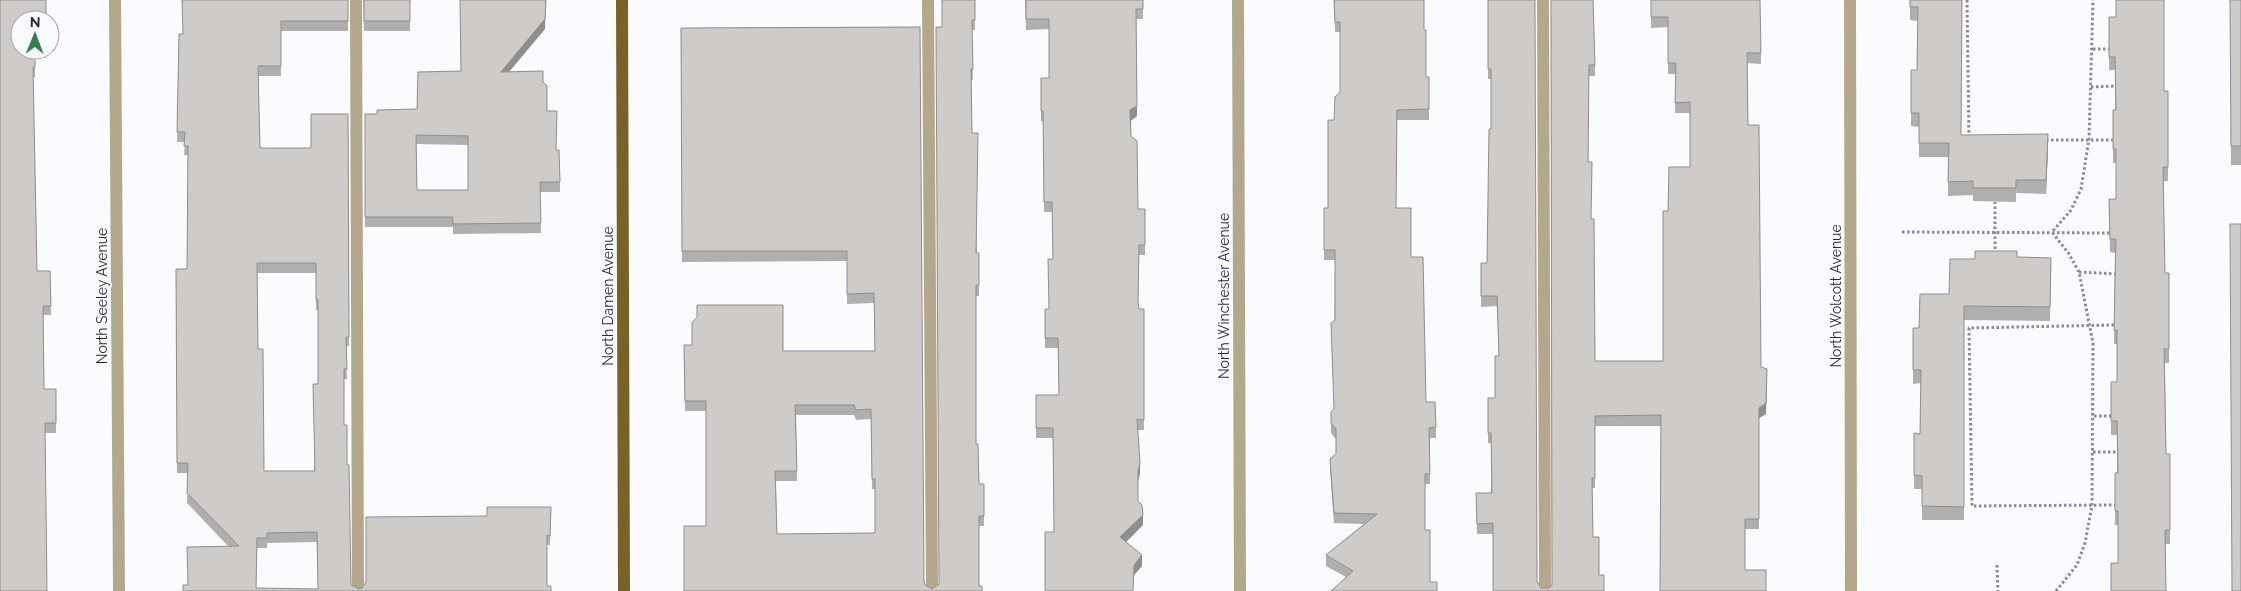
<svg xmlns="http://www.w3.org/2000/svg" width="2241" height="591" font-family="Raleway,sans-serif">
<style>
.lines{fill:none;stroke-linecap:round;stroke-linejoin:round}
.path{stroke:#8b8c8e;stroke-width:3;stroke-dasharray:2.5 2.5;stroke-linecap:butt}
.minor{stroke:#b5a789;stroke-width:12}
.major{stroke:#7a6125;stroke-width:12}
.wall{fill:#b1afad;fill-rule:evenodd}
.shaded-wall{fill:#908e8d}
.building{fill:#cecbc9;stroke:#908e8d;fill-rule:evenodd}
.labels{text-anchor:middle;stroke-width:4;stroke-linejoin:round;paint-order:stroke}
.street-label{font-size:14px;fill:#292a2b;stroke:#f9fbfe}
</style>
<rect width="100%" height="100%" fill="#f9fbfe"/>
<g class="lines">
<!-- path -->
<path class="path" d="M1967,0L1969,137
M2093,49H2109
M2091,87L2115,86
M2046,140H2113
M1902,232L2110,233
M1995,254V202
M2079,272L2116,274
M2114,325L1969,328L1972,506L2115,505
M2094,416H2111
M2093,452H2117
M1997,565L1998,591
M2056,591L2077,565L2085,543L2092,505L2093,343L2079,272L2069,254L2052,232L2071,210L2081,189L2089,139L2093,0"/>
<!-- minor -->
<path class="minor" d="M115,0L119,591
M356,0L358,591
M928,0L932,591
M1238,0L1240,591
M1543,0L1545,591
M1850,0L1851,591"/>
<!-- major -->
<path class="major" d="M622,0L624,591"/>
</g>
<!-- wall -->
<path class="wall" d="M348,0V31H281V76H258L260,148H311L348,114L349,346H346L347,379H344V425L347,465L351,585L359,589L362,588L487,516L551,507L550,545H547V586L551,591H183L188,585L229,547L187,503L188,473H177L176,269H187L188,155H184L185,142H177L179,34H183ZM257,273H316V310H318V384L314,471H264L258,349ZM317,542L318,589L256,588L257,548H267V543Z
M363,0H410V31H364Z
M975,0V30H972L973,80H971L972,133L977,253H979V296H976V444L979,484H984V526H979V586L982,591H684L706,526V411H685L684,345L783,351H875L874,303L847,304V261L682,262L681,28L920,27L924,581L925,585L932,589L939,584L942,27ZM796,415H854L856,420L871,419L872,489H875V533L777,534L776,481H797Z
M1025,0H1143V19H1136L1137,116L1131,121V136L1138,209H1145V255H1139L1138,303L1139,309H1144V430H1138L1140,473L1138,481V501L1143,525L1126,542L1142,566L1134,575L1054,532L1053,438H1036V395H1059L1058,348H1045V309H1049L1053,259L1052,212H1044L1043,121H1041V78H1049V29L1026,30Z
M1334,0L1424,30L1426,77H1429V120H1397L1396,208L1411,257L1426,402L1436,427V438H1430V484H1425V530L1430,582L1437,591L1346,577L1326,566V555L1364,524L1334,523L1330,470V459L1336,454V439L1331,433V412L1334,409L1335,260H1324V208H1328L1334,120L1340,92V32H1335Z
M1488,0L1537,581L1541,588H1549L1552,585L1551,0L1595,65V76H1589L1588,162L1591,219L1595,361H1663L1668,211L1690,167V113H1675L1676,74H1668V27L1651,28V0L1761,53V64L1747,63L1748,125L1761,367L1767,379L1766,414L1759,418V529H1745V570L1660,591L1661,426H1595V488H1592L1593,537L1599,575L1604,591H1493V534H1477L1476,504L1491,493V443H1488V398H1495L1499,356L1497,306L1481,307V263H1487L1491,129V79H1488Z
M1910,0H1962L1961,135L2048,148L2046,194L2016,193V202L1973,201V195L1948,196V157H1919V127L1911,126V70H1917L1918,21L1910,20Z
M2230,0H2241V165H2231Z
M2109,17L2164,91H2168V181H2163L2165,273H2169V363H2165L2166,454H2170V544H2165L2118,563V525H2115V473H2117V435H2111V382H2117V344H2114L2115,253L2110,252L2109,199H2116V163H2113V110H2115V70H2109Z
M20,20L35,50V77H33L37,271H50L51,315H43L44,389H56V433H45Z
M545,29L509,72L543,82L547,111L556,150L560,182V192H540L541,233L453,234V227H365V114H377L417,109L461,71ZM416,144L468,145V190H417Z
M2017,257L2051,258L2050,321L1964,320V520H1922V489H1914V433L1920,434L1921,383L1913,384V328H1919L1949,294L1975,259Z"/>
<!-- shaded-wall -->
<path class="shaded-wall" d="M546,0L545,29L501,81V72Z
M1137,106V116L1130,121V110Z
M2048,134V148L2046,194V180Z
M1767,369L1766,414L1759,418V408Z
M1140,463V473L1138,482V471Z
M1143,515V525L1120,548V537Z
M1142,555V566L1134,575V565Z"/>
<!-- building -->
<path class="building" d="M0,0H46V20H20V50H35V67H33L37,271H50L51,306H43L44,389H56V423H45L47,591H0Z
M182,0H348V21H281V66H258L260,148H311V114H348L349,337H346L347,369H344V425H347V465H349L351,585L359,589L362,588L366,582V517L487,516V507H551L550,536L547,535V586H551V591H183V585H188L187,547L239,546L187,493L188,463H177L176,269H187L188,146H184L185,132H177L179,34H183ZM257,263H316V300H318V384H313L315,471H264L263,349H258ZM317,532L318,589L256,588L257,538H267V533Z
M364,0H410V21H364Z
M460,0H546L545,19L501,72L543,71V82L547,86V111H557L556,150H559L560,182H540L541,223L453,224V217H365V114H377V110L417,109L418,72L461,71ZM416,135L468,136V190H417Z
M942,0H975V20H972L973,69H971L972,133H978L976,253H979V285H976V444H978L979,484H984V516H979V586H982V591H684V526H706V401H685L684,345H692V323L697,317V305H783V351H875L874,293L847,294V251H682L681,28L920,27L924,581L925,585L932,589L939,584L936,27H942ZM795,405H854L856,410L871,409L872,479H875V533L777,534L775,471H797Z
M1026,0H1143V9H1136L1137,106L1130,110L1131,136L1137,141L1138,209H1145V245H1139L1138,301L1139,309H1144V420L1137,419L1140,463L1138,471V501L1142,505L1143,515L1120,537L1142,555L1134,565L1133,591H1045V532H1054L1053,428H1036V395H1059L1058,338H1045V309H1049L1048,259H1053L1052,202H1044L1043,111H1041V78H1049V19H1026Z
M1334,0H1424V30H1426V77H1429V109L1397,110L1396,208H1411V257H1423L1426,402H1435L1436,427L1429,428L1430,474H1425V530H1430V582H1437V591H1331L1353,571L1326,555L1377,514L1334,513L1330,459L1336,454V429L1331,423V412L1334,409L1331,323L1335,320V250H1324V208H1328V120H1334L1335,97L1340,92V22H1335Z
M1488,0H1535L1537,581L1541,588H1549L1552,585L1551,0H1593L1595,65H1589L1588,162H1592L1591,219H1594L1595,361H1663V211H1668L1669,167H1690V102L1675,103L1676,63H1668V17H1651V0H1760L1761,53H1747L1748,125H1759L1761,367L1767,369L1766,403L1759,408V519H1745V570H1766V591H1660L1661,415L1595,416V478H1592L1593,537H1599V575H1604V591H1493V523L1477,524L1476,493H1492L1491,433H1488V398H1495V356H1499L1497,296H1481V263H1487L1489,129H1491V69H1488Z
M1910,0H1962L1961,135L2048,134L2046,180H2016V188H1973V181L1948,182L1949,143H1919V113H1911V70H1917L1918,7H1910Z
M2116,0H2164V91H2168V167H2163L2165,273H2169V349H2164L2166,454H2170V530H2165L2166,591H2111V563H2118V511H2115V473H2118L2117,421H2111V382H2117V330H2114L2116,239H2110L2109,199H2116V149H2113V110H2116L2115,57H2109V17H2116Z
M2230,0H2241V146H2231Z
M2230,224H2241V591H2232Z
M1975,251H2017V257L2051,258L2050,307L1964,306V507L1922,506V476L1914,475V433L1920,434L1921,370H1913V328H1919L1920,294H1949L1950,259H1975Z"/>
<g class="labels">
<!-- street labels -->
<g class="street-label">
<text transform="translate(102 296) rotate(-90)" y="5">North Seeley Avenue</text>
<text transform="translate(608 296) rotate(-90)" y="5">North Damen Avenue</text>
<text transform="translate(1224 296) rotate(-90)" y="5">North Winchester Avenue</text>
<text transform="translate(1836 296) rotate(-90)" y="5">North Wolcott Avenue</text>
</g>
</g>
<!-- north arrow -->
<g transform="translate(35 35) rotate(1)"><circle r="24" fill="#f9fbfe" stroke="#a6a7aa"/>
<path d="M0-4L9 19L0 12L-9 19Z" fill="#337f4e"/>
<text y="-8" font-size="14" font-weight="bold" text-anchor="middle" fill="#292a2b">N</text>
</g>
</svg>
